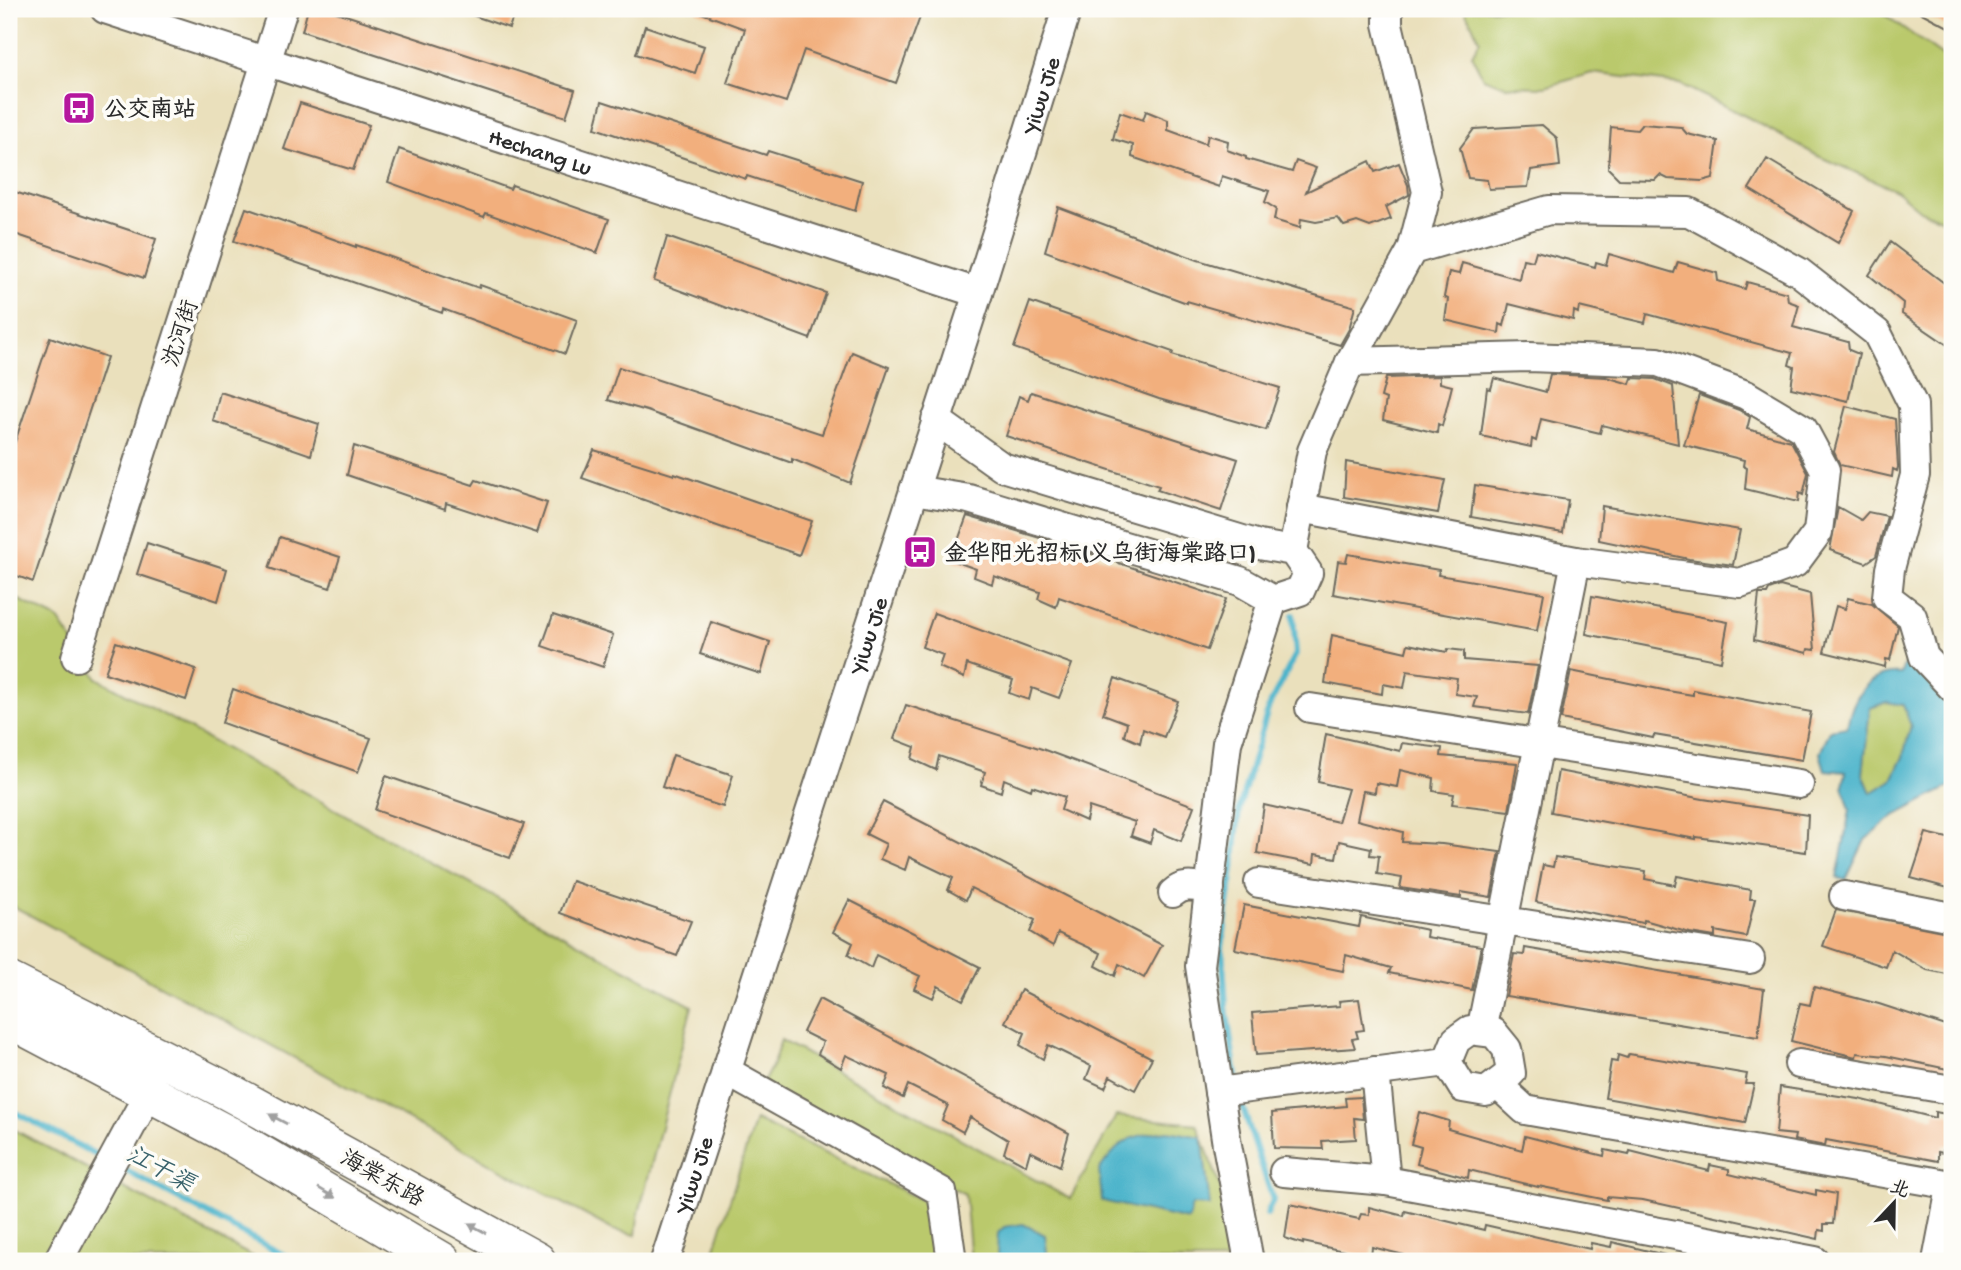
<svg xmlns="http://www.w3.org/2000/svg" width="1961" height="1270" font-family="'Gochi Hand','LXGW WenKai TC',sans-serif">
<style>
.green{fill:#bac96c;stroke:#727a4c;stroke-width:2}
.water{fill:#4cb4cb;stroke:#3c707b;stroke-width:2;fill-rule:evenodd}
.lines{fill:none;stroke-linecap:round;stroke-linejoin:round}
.stream{stroke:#4cb4cb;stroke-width:6}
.building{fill:#f2af7d}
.minor-casing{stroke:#6e6a5e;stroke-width:32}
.major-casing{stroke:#6e6a5e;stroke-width:40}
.minor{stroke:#fff;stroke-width:28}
.major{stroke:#fff;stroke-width:37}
.oneway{fill:#a0a0a0}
.labels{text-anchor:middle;stroke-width:7;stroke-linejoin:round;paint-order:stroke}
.street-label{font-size:23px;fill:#2b2b2b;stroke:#fdfcf7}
.poi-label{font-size:23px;font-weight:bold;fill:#2b2b2b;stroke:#fdfcf7;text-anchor:start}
.water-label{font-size:24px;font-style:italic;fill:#38626b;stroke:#fdfcf7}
</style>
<rect width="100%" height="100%" fill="#fdfcf7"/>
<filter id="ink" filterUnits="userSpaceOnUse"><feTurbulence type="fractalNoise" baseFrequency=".0143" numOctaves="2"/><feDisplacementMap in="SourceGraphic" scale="14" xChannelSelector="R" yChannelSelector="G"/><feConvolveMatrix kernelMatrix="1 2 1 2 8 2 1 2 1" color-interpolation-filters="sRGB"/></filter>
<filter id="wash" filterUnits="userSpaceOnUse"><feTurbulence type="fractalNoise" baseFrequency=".00686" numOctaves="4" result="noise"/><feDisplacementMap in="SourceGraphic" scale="28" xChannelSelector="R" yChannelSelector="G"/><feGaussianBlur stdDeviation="1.57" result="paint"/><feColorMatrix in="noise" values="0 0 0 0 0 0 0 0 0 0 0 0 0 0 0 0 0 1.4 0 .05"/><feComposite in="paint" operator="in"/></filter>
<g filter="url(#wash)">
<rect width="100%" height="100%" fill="#eae0bc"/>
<!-- green -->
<path class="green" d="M1464,9H1877L1952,63V224L1920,210L1896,190L1818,156L1749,118L1680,84L1592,73L1545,87L1506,86L1483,78L1472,55L1480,40Z
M9,595L58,619L97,678L692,1006L638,1217L636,1235L613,1230L9,904Z
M1887,702L1903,705L1911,725L1903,757L1892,780L1871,793L1863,774L1870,708Z
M781,1040L1070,1199L1116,1116L1197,1124L1248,1261H971L965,1194L759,1090L773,1064Z
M755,1120L928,1203L934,1261H707L714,1251Z
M9,1127L261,1261H9Z"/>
<!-- water -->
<path class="water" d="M1904,664L1920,671L1952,700V788H1947L1894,816L1865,840L1846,880L1837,878L1850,810L1843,786L1846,772L1825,770L1820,753L1830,730L1847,727C1852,698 1868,671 1901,674ZM1887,702L1903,705L1911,725L1903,757L1892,780L1871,793L1863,774L1870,708Z
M1168,1131L1202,1137L1210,1206L1192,1205L1188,1220L1102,1201L1099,1170C1121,1139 1130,1135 1168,1131Z
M1023,1224L1045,1235L1048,1261H999L997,1253L998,1233L1004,1227Z"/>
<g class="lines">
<!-- stream -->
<path class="stream" d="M1237,1082L1226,1007L1222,947L1234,862L1239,809L1269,706L1296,654L1293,615
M1239,1096L1273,1200L1267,1214
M9,1109L106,1160
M119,1167L295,1261"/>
</g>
<g id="blocks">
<!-- building -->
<path class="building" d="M308,9H327L575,90L566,117L302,31Z
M460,9H516L509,28L460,11Z
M696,9H923L896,83L804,50L786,102L727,83L745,29L696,11Z
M1914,9H1952V29Z
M645,26L704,46L695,73L636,54Z
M602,101L766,155L768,151L862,181L855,211L747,176L746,179L595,128Z
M300,103L369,125L353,170L284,149Z
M1146,111L1168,120V130L1206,144L1208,135L1228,141L1227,150L1246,157V159L1292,172L1296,161L1316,168L1306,192L1370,161L1375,172L1399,163L1408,185L1409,195L1386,207L1391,219L1370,227L1357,222L1344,226L1338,218L1316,222L1301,219L1300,228L1274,220L1276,209L1265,202L1269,191L1222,176L1219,187L1132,157L1133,145L1113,139L1120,112L1143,120Z
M1642,124L1681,127L1687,134L1718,141L1713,178L1702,181L1668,179L1660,175L1655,180L1619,179L1608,168L1611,127L1637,130Z
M1542,125L1557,138L1560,166L1531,170L1528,187L1489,189L1487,180L1468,178L1460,148L1474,129Z
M399,149L510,189L512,185L609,219L597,253L486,213L484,217L388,182Z
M1767,159L1854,211L1838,243L1749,189Z
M9,190L156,239L144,278L9,232Z
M1058,207L1198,260L1355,307L1349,329L1340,345L1187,301V303L1045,251Z
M246,208L356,247V245L479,288L480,285L577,320L565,354L443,309L442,313L234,241Z
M667,237L826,293L810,339L654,281Z
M1890,242L1952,289V348L1902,314L1903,303L1869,275Z
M1536,251L1595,267L1596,262L1606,265L1609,254L1674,273L1678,262L1717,273L1718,281L1745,289L1747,282L1787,293L1788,301L1799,305L1793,327L1848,342L1849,350L1859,354L1848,401L1791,388L1794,367L1789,365L1792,353L1647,314L1645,323L1579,307L1578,313L1574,311L1573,320L1509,304L1504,326L1500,324L1499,333L1445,320L1448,299L1444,297L1449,272L1459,274L1462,263L1519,279L1523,259L1533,261Z
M1030,302L1173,352L1172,355L1280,388L1266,430L1159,399L1014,348Z
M50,337L107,357L33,582L9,573V460Z
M852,352L889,367L850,483L792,459V463L647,411L608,400L619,367L822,434Z
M1550,374L1606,377L1630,384L1632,378L1655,379L1673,386L1678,444L1602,425L1600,433L1541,419L1536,441L1532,439L1531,447L1481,436L1487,388L1491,389L1494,378L1546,392Z
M1440,376V383L1452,386L1442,426L1438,424L1437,433L1383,420L1386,399L1381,397L1386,378Z
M220,392L319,424L311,455L213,421Z
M1031,392L1238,459L1221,511L1157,490L1159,486L1006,436L1019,396L1028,400Z
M1699,395L1739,410L1750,417L1747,429L1791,441L1808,473L1803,495L1799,493L1798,502L1745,489L1747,468L1743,466L1744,460L1684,445Z
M1846,406L1895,419L1898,467L1897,471L1893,469L1892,477L1840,465L1834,452Z
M354,446L473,485L476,480L547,503L537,533L446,503L445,509L347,475Z
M594,450L674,475V473L812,521L799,555L582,478Z
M1346,462L1445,480L1438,513L1344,497Z
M1475,485L1568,500L1563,533L1471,517Z
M1602,506L1740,530L1733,565L1689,559L1599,540Z
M1838,507L1861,520L1868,512L1887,516L1876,556L1866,563L1830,550Z
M967,516L1080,550L1226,599L1207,650L1059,597L1056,607L1038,599L1040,592L994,576L992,584L974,577L976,569L951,560Z
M280,537L340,557L330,588L269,568Z
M147,543L227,569L218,601L137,574Z
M1348,554L1439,570L1438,575L1544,593L1537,631L1333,594L1338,561L1346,562Z
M1780,586L1810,594L1815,650L1808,649L1807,653L1754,640L1759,594H1767L1769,590Z
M1592,596L1728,622L1721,661L1586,634Z
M1848,598L1872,604L1898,626L1890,660L1886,659L1885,667L1824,652L1836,606L1845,609Z
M934,613L1072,664L1059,698L1032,688L1029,700L1017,696L1009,693L1013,680L967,664L964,678L939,667L943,655L922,647Z
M553,615L613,635L603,667L542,646Z
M711,622L770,642L761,674L700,654Z
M1332,635L1406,652L1408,644L1447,652L1448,649L1464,651V660L1538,666L1528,714L1474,707L1477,697L1455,694L1457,678L1407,671L1404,688L1383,684L1382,694L1325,683Z
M116,642L196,669L186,700L105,673Z
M1571,671L1668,691L1693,695V690L1811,712L1802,760L1654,735L1653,738L1561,719Z
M1115,678L1178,701L1164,737L1143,729L1140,743L1124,736L1127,723L1103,714Z
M233,689L371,738L358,772L222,723Z
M906,705L1042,749L1194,806L1181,841L1154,830L1150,843L1131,836L1135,822L1089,807L1086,821L1061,810L1065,797L1032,786L1031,790L1004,779L1001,792L981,785L985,772L939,756L936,770L912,759L915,747L894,739Z
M1326,734L1400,751L1402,743L1442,748L1441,756L1517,763L1509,811L1452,804L1454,794L1433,791L1434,778L1400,770L1397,787L1376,783L1375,793L1363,791L1357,820L1403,832L1402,842L1442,844L1500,852L1491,897L1461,892V897L1400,888L1402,878L1377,874L1379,856L1370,855L1371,848L1339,841L1336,858L1315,854L1314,864L1257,853L1264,805L1338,822L1348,789L1318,782Z
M673,755L733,775L723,807L662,787Z
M1558,771L1703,799L1808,815L1806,852L1696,837V839L1551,812Z
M386,776L524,824L510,858L375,810Z
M883,802L1162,945L1144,978L1119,964L1115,976L1096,966L1101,953L1058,933L1053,946L1030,932L1035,920L971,888L966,900L948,890L953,878L909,857L905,870L880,859L886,844L866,834Z
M1926,833L1952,839V889L1911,878Z
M1555,857L1646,871L1645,879L1675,885L1677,876L1751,890L1750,899H1755L1746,937L1715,931V937L1690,933L1644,920L1643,923L1536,902L1543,865L1553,867Z
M572,881L691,921L677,956L560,913Z
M849,900L980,967L963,1000L938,986L933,998L914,989L920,976L876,955L871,968L848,955L853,943L833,932Z
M1244,905L1359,927L1361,917L1398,925V924L1427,930L1426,937L1481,946L1472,990L1389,973L1391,968L1346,955L1343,971L1235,949Z
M1836,910L1952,933V975L1927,970L1892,950L1886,967L1823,946Z
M1525,948L1764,989L1758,1037L1506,996L1514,954L1524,955Z
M1814,987L1879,1004L1952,1028V1070L1886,1056L1857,1053L1856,1057L1791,1041L1800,1003L1810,1005Z
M1021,990L1152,1058L1135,1090L1110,1076L1105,1088L1086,1079L1091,1066L1048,1045L1043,1059L1020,1045L1025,1033L1005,1022Z
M819,999L1069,1133L1060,1166L1030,1151L1026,1165L1004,1153L1008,1140L970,1117L963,1132L942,1120L948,1105L908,1085L903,1098L884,1088L889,1075L846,1055L841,1068L818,1054L823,1042L803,1032Z
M1359,999L1364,1030L1356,1031L1358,1038L1352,1039L1355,1048L1256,1055L1252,1013L1340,1006L1339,1001Z
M1629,1054L1747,1074L1745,1084H1754L1745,1123L1605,1098L1611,1061L1617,1062L1618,1055L1627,1058Z
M1780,1087L1859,1099L1935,1118V1112L1952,1115V1146L1944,1145L1943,1153L1938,1152V1161L1826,1140L1825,1146L1794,1140L1795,1135L1776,1133Z
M1361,1097L1363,1119L1354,1118L1356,1139L1322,1141L1323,1149L1274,1148L1272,1113L1346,1106L1345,1098Z
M1419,1112L1449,1121L1448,1129L1522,1150L1525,1136L1604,1156L1605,1150L1629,1155L1630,1151L1709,1171L1710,1165L1729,1169V1174L1816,1195V1190L1836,1194L1833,1224H1824V1231L1819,1230L1818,1239L1643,1200L1607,1197V1200L1538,1186V1187L1469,1170L1468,1178L1417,1164L1421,1147L1411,1144Z
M1290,1204L1359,1219L1361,1214L1369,1215V1207L1404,1216L1405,1211L1484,1230L1485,1225L1590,1249L1591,1243L1611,1247L1612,1242L1665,1255L1664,1261H1417L1403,1259L1404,1255L1372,1247L1371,1257L1303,1242V1244L1285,1238Z"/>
</g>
</g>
<g filter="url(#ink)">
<use href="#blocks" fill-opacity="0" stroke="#6e6a5e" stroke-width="2"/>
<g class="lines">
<defs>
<g id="minor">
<path id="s1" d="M105,9L978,293"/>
<path d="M1388,9V24L1427,192L1412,250"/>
<path d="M914,490L969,499L1240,581L1273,600L1300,591L1308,573L1293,551L1259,545L1002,467L936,420"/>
<path d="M1301,508L1576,561L1740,583L1795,563L1818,532L1825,470L1803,429L1746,395L1658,362L1529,357L1350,362"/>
<path d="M1293,551L1312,451L1350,362L1412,250L1549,210L1689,212L1799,272L1877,333L1913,405L1915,475L1890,569L1887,597L1912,616L1924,657L1952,687"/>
<path d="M76,657L283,9"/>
<path d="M1310,708L1799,784"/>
<path d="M1259,883L1750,959"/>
<path d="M1173,893C1184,883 1195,887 1210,889"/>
<path d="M1844,896L1952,917"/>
<path d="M1470,1030L1494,1033L1507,1049L1511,1073L1486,1092L1463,1088L1447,1062L1456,1040Z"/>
<path d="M1481,1031L1576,561"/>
<path d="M1799,1064L1952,1090"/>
<path d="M726,1071L942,1192L952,1261"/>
<path d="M1375,1071L1386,1181L1815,1261"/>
<path d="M1497,1084L1525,1110L1952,1185"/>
<path d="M1219,1092L1447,1062"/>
<path d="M1284,1172L1386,1181"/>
<path d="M58,1261L149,1093"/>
<path id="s2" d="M665,1261L978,293L1067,9"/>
<path d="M1249,1261L1227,1145L1200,966L1227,743L1273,600"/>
<path d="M1937,1261L1952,1183"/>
</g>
<path id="major" d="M9,981L229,1092L537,1261
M9,1019L227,1134L442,1261"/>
</defs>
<!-- minor casing -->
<use href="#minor" class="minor-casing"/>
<!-- major casing -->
<use href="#major" class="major-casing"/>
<!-- minor -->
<use href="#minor" class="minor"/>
<!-- major -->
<use href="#major" class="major"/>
</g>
<!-- one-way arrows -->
<defs><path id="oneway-solid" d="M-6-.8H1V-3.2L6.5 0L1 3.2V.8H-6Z" transform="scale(1.75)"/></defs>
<g class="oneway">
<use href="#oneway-solid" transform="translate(278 1119) rotate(-151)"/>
<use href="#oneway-solid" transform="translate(327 1193) rotate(31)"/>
<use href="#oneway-solid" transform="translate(477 1228) rotate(-151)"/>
</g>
</g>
<!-- icons -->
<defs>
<symbol id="bus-square" viewBox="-11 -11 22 22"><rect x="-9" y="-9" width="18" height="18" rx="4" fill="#b5179e" stroke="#fdfcf7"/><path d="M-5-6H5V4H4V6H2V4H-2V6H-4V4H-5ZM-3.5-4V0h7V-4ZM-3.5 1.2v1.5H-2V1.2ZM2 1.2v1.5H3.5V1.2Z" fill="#fff"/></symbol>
</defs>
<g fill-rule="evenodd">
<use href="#bus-square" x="60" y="89" width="38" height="38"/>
<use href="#bus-square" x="901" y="533" width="38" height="38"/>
</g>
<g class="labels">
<!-- street labels -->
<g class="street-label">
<text dy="8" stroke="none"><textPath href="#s2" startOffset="1225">Yiwu Jie</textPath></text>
<text dy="8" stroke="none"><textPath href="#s1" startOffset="458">Hechang Lu</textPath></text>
<text transform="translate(179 333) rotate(-72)" y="8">沈河街</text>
<text dy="8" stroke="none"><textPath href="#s2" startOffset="658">Yiwu Jie</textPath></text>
<text dy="8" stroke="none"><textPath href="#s2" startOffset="91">Yiwu Jie</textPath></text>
<text transform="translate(383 1177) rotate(29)" y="8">海棠东路</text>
</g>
<!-- poi labels -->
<g class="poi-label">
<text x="104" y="116">公交南站</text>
<text x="944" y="560">金华阳光招标(义乌街海棠路口)</text>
</g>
<!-- water labels -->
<g class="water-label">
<text transform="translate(161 1168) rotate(28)" y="8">江干渠</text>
</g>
</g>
<!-- margin -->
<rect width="1961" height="1270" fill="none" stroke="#fdfcf7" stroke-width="35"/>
<!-- north arrow -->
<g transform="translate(1894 1203) rotate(22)" stroke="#fdfcf7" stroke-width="5" paint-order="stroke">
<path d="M0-5L12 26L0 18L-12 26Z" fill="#2b2b2b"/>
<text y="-10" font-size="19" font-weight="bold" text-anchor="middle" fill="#2b2b2b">北</text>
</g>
</svg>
